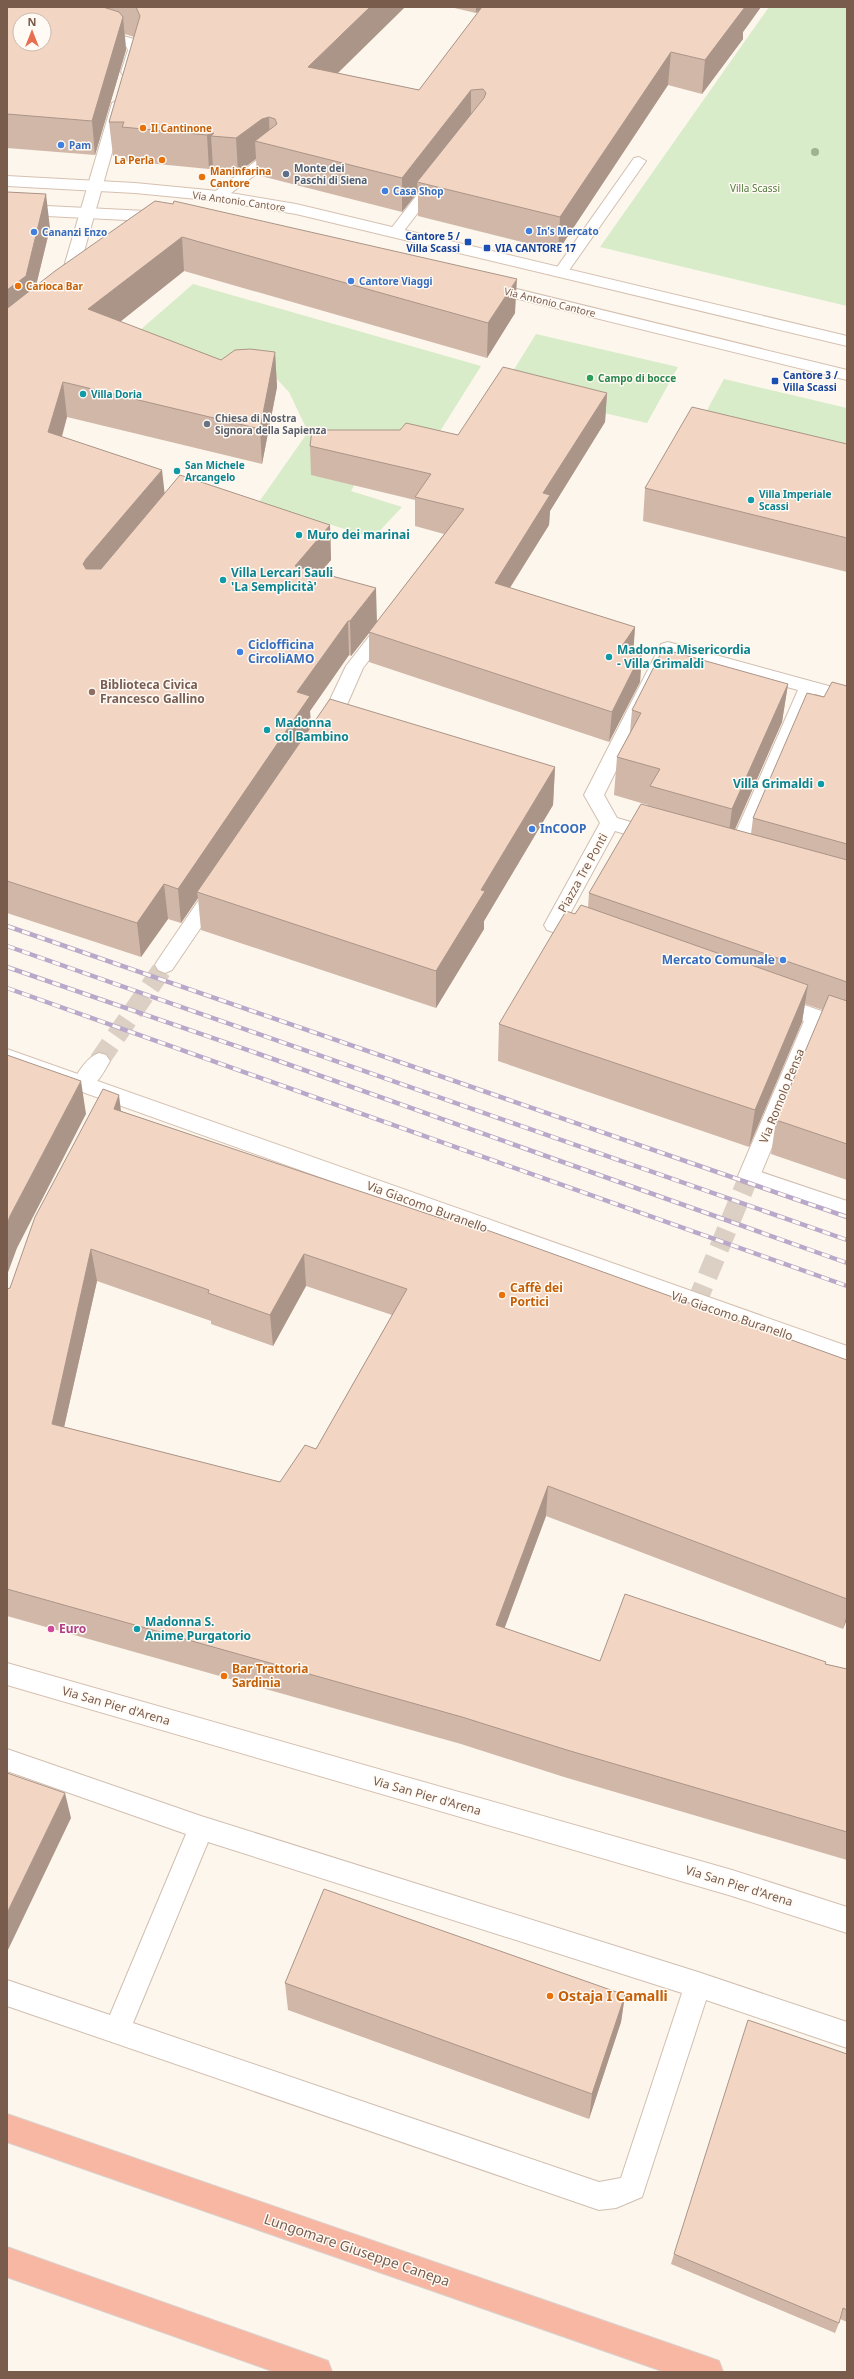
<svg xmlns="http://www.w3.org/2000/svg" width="854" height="2379" font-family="'Noto Sans',sans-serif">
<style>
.green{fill:#d8ecc9}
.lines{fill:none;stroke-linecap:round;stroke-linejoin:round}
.street-tunnel{stroke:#dcd0c4;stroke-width:20;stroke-dasharray:20 10;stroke-linecap:butt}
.lane-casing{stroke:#d1beb0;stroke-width:2}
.street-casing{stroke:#d1beb0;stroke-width:2}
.secondary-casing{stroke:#d6c0b0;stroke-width:2}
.highway-casing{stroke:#dad1cd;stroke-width:2}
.lane{fill:#fff;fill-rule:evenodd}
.street{fill:#fff;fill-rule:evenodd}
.secondary{fill:#fff;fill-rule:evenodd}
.highway{fill:#f7b7a3;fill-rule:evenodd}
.rail-casing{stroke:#b9a8c9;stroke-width:4.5}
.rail{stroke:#fffaf3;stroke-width:3;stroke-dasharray:8;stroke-linecap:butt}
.tree{fill:#a0b28e}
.wall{fill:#d1b7a8;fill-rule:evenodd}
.shaded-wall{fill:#aa9588}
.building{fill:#f3d5c3;stroke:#aa9588;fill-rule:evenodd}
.food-dot{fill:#e8710a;stroke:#fffaf3;stroke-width:1.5}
.shop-dot{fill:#3f7fe0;stroke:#fffaf3;stroke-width:1.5}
.service-dot{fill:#5c6f8a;stroke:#fffaf3;stroke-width:1.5}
.transit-dot{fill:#1a4fb4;stroke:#fffaf3;stroke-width:1.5}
.leisure-dot{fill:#2e9e5b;stroke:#fffaf3;stroke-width:1.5}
.culture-dot{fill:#0f9aa8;stroke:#fffaf3;stroke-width:1.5}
.worship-dot{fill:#6b7280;stroke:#fffaf3;stroke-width:1.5}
.education-dot{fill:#8d6e63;stroke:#fffaf3;stroke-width:1.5}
.hotel-dot{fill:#d1479c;stroke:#fffaf3;stroke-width:1.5}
.labels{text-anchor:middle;stroke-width:3;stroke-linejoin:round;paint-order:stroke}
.far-food-label{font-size:10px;font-weight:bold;fill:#c56008;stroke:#fffaf3;text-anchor:start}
.far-shop-label{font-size:10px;font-weight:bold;fill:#366cbe;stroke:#fffaf3;text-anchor:start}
.far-service-label{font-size:10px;font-weight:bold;fill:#4e5e75;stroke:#fffaf3;text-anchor:start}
.far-park-label{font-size:10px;fill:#537a41;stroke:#fffaf3}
.far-street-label{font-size:10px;fill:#7a5c4d;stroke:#fffaf3}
.far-transit-label{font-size:10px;font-weight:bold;fill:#164399;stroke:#fffaf3;text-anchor:start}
.far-leisure-label{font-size:10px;font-weight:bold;fill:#27864d;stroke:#fffaf3;text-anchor:start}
.far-culture-label{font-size:10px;font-weight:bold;fill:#0d838f;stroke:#fffaf3;text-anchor:start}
.far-worship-label{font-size:10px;font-weight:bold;fill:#5b616d;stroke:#fffaf3;text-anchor:start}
.culture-label{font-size:12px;font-weight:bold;fill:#0d838f;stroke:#fffaf3;text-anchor:start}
.shop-label{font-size:12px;font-weight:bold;fill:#366cbe;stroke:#fffaf3;text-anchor:start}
.education-label{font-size:12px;font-weight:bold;fill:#785e54;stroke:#fffaf3;text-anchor:start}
.street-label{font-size:12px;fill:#7a5c4d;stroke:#fffaf3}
.food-label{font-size:12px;font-weight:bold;fill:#c56008;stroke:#fffaf3;text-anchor:start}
.hotel-label{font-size:12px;font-weight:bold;fill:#b23c85;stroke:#fffaf3;text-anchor:start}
.near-food-label{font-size:14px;font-weight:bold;fill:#c56008;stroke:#fffaf3;text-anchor:start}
.near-street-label{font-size:14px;fill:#7a5c4d;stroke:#fffaf3}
</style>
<rect width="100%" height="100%" fill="#fdf6ec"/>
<!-- green -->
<path class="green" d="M769,7H847V306L600,247Z
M193,284L481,366L429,449L382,438L351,491L402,507L373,538L259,502L308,432L289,392L274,376L123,345Z
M536,334L678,367L647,423L502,389Z
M724,379L847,408V469L695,432Z"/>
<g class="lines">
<!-- street-tunnel -->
<path class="street-tunnel" d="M99,1061L165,965
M696,1304L749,1176"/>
<defs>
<path id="lane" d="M270,153L275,154L277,157L275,160L223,199H213L211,196L213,193L265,154Z
M639,157L646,161L565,276H555L552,273L555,270L634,158Z
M435,177L442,181L440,184L400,236H390L388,233L390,230L430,178Z
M749,1168L847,1201V1218L742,1182L739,1176L742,1170Z
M7,1749L201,1816L698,1972L847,2022V2048L706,2000L642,2197L616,2208L599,2210L7,2006V1980L110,2015L186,1834L7,1771ZM208,1842L682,1993L621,2178L599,2182L133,2023Z"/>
<path id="street" d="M96,28L137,40L142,50L133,75H123L121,72L128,50L126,46L91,35L89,32L91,29Z
M119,99L126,103L74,287L72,290H60L58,287L112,103Z
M387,619L393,621L396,625L363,668L342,716L333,732L326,733L319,732L317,727L346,666L381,621Z
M668,642L847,691V703L815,694L744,859L741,864L734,866L727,864L724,859L798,690L673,656L604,795L617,818L662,831L665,836L662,841L655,843L615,831L566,921L593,931L596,936L593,941L586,943L547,930L544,925L600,823L584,795L659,648L661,644Z
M216,883L223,885L226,890L223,895L172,970L165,973L158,970L155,965L158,960L209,885Z
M776,995L847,1020V1036L822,1027L760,1176L757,1182L749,1185L741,1182L738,1176L804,1021L769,1008L766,1003L769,998Z
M99,1053L106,1055L110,1061C102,1075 93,1094 75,1089L72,1083C78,1072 87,1057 99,1053Z"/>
<path id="secondary" d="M7,176L135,183L218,191L296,204L847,336V346L296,214L218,201L135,193L7,186Z
M7,204L166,212L174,217L166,222L7,214Z
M488,282L847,370V380L482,290L480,287L482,284Z
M7,1049L847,1346V1366L7,1065Z
M7,1663L732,1870L847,1907V1933L732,1896L7,1685Z"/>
<path id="highway" d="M7,2114L708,2357L719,2361L723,2372H665L7,2142Z
M7,2247L317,2357L328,2361L332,2372H275L7,2277Z"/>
</defs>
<!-- lane casing -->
<use href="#lane" class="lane-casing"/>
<!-- street casing -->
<use href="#street" class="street-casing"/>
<!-- secondary casing -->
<use href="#secondary" class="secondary-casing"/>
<!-- highway casing -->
<use href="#highway" class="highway-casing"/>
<!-- lane -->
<use href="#lane" class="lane"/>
<!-- street -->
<use href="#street" class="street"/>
<!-- secondary -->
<use href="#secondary" class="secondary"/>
<!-- highway -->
<use href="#highway" class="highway"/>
<defs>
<path id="rail" d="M7,926L847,1217
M7,946L847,1240
M7,967L259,1054L847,1263
M7,988L847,1286"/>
</defs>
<!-- rail casing -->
<use href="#rail" class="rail-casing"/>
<!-- rail -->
<use href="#rail" class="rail"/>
</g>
<!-- trees -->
<circle class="tree" cx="815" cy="152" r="4"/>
<!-- wall -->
<path class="wall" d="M7,7H405L338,73L419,90L481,9L476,13L450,7H761L743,32V39L702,94L668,85L558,251L418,216V192L402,212L257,175L256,159L238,172L213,170V168L209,169L126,161L125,156H113L109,122L134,37L125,34L126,50L95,155L7,148Z
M7,192L50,228L36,286L155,201L515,313L487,358L184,271L120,322L221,360L275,352L277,387L262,464L67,417L62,437L165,494L330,525L331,560L320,573L377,622L444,534L415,526V500L311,475L310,446L458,435L607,393L605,422L550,511L549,525L510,588L635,627L633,650L642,652L640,682L609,742L369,662V633L351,656L349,655L310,711L311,726L555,767L553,805L484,921V929L436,1008L201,930L198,898L181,923L168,919L141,957L7,913Z
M847,444V572L643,521L645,488Z
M788,684L782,722L735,830L751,834L753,818L824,697L847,686V1180L771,1154L776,1120L823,1010L805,1004L802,1022L749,1147L498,1061L499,1024L575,914L588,908L589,893L648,806V805L614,795L617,757L630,732L632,710Z
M121,1111L847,1360V1619L843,1629L546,1516L504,1628L600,1661L826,1664L847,1669V1860L564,1777L461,1744L7,1616V1289L10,1288ZM97,1281L211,1321V1324L273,1346L306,1286L392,1315L316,1449L280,1482L64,1427Z
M285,1983L625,1995L621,2022L589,2119L288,2010Z
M847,2054V2322L840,2319L839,2323L835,2333L671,2264L674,2254Z"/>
<!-- shaded-wall -->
<path class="shaded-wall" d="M370,7H405L309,101L308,67Z
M476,7H483L476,13Z
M742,7H761L743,32V39L702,94L705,60Z
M123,17L126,50L95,155L92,121Z
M671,52L668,85L558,251L560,217Z
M471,90V124L417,182L418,192L402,212V178Z
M269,117L270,145L255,141L256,159L238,172L236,138L262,119Z
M214,133L211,136L213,168L209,169L207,135Z
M46,194L50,228L30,310L7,328V290Z
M182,237L184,271L92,344L88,309Z
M517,279L515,313L487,358L488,323Z
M275,352L277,387L262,464L260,429Z
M63,382L67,417L53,467L48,432Z
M607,393L605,422L550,511L549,525L494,613L495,583L543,493Z
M162,470L166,505L91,594L83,564L86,559Z
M330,525L331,560L297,600L295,566Z
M376,588L377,623L351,656L350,621Z
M348,621L349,655L310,711L311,731L197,892L198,898L181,923L178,889L297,692Z
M635,627L633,657L622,646Z
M642,652L640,682L609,742L612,712Z
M788,684L782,722L727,847L732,809Z
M555,767L553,805L484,921V929L436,1008V971L481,890Z
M164,884L168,919L141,957L137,923Z
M808,985L802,1022L749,1147L755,1110Z
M81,1081L86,1114L17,1248L7,1275V1224L10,1216Z
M119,1095L123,1127L114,1109Z
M91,1249L97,1281L58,1454L52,1424Z
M304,1254L306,1286L273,1346L270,1315Z
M548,1486L546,1516L495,1654L496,1625Z
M847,1614V1619L843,1629Z
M65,1793L71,1818L7,1952V1913Z
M625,1995L621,2022L589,2119L592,2094Z"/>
<!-- building -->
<path class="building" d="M7,7H103L119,12L123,17L92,121L7,114ZM20,20H44V44H20Z
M136,7H370L308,67L419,90L482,7H745L705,60L671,52L560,217L417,182L484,98L486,93L483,89L471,90L402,178L255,141L277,124L275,119L269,117L262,119L236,138L211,136L214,133L207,135L122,127L124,122H109L140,16Z
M7,192L46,194L26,276L7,290Z
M155,201L173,204L174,201L517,279L488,323L182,237L88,309L221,360L235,350L250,349L275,352L260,429L63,382L48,432L162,470L86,559L83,564L86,569H101L180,475L330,525L295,566L376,588L350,621H348L297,692L310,696L178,889L164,884L137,923L7,881V308L9,307L55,271Z
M503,367L607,393L543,493L550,495L495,583L635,627L622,646L642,652L612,712L369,632L464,509L415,497L431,474L310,446L312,430H400L406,423L458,435Z
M692,407L847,444V538L645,488Z
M663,649L788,684L732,809L650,786L660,769L617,757L641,713L632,710Z
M832,682L847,686V844L753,818L807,693L824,697Z
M330,699L555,767L481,890L485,891L436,971L197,892Z
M641,804L847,860V982L589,893Z
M581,905L808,985L755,1110L499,1024L566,911L575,914Z
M829,995L847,1001V1144L776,1120Z
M7,1055L81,1081L10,1216L7,1224Z
M103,1089L119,1095L114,1109L446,1220L448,1216L847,1360V1599L548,1486L496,1625L600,1661L625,1594L826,1662L825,1664L847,1669V1832L567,1750L462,1717L7,1589V1289L10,1288L35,1217ZM91,1249L209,1290L208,1293L270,1315L304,1254L407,1289L316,1449L305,1445L280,1482L52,1424Z
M7,1773L65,1793L7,1913Z
M324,1889L625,1995L592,2094L285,1983Z
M748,2020L847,2054V2310L843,2308L839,2323L674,2254Z"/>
<!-- markers -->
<g class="food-dot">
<circle cx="143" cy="128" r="4"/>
<circle cx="162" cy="160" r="4"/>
<circle cx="202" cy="177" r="4"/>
<circle cx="18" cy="286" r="4"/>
<circle cx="502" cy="1295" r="4"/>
<circle cx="224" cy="1676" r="4"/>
<circle cx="550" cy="1996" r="4"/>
</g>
<g class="shop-dot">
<circle cx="61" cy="145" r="4"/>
<circle cx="385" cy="191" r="4"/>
<circle cx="529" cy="231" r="4"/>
<circle cx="34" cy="232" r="4"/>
<circle cx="351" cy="281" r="4"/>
<circle cx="240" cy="652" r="4"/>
<circle cx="532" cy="829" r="4"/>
<circle cx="783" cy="960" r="4"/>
</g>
<circle class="service-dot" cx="286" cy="174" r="4"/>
<g class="transit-dot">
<rect x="464" y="238" width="8" height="8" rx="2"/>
<rect x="483" y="244" width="8" height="8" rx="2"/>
<rect x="771" y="377" width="8" height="8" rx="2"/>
</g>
<circle class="leisure-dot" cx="590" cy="378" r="4"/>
<g class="culture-dot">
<circle cx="83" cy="394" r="4"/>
<circle cx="177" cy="471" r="4"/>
<circle cx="751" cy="500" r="4"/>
<circle cx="299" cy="535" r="4"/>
<circle cx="223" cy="580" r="4"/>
<circle cx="609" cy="657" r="4"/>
<circle cx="267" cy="730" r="4"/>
<circle cx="821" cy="784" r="4"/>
<circle cx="137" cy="1629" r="4"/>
</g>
<circle class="worship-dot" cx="207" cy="424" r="4"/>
<circle class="education-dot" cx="92" cy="692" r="4"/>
<circle class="hotel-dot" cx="51" cy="1629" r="4"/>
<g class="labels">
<!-- far-food labels -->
<g class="far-food-label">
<text x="151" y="132">Il Cantinone</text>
<text x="154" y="164" text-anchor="end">La Perla</text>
<text x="210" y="175">Maninfarina<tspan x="210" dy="12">Cantore</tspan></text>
<text x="26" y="290">Carioca Bar</text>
</g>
<!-- far-shop labels -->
<g class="far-shop-label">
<text x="69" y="149">Pam</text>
<text x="393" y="195">Casa Shop</text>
<text x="537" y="235">In's Mercato</text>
<text x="42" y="236">Cananzi Enzo</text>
<text x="359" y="285">Cantore Viaggi</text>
</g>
<!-- far-service labels -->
<g class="far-service-label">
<text x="294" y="172">Monte dei<tspan x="294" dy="12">Paschi di Siena</tspan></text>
</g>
<!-- far-park labels -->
<g class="far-park-label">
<text x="755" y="192">Villa Scassi</text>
</g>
<!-- far-street labels -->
<g class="far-street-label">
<text transform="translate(239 201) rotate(8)" y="4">Via Antonio Cantore</text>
<text transform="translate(550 302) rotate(14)" y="4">Via Antonio Cantore</text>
</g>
<!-- far-transit labels -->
<g class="far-transit-label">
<text x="460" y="240" text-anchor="end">Cantore 5 /<tspan x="460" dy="12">Villa Scassi</tspan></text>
<text x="495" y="252">VIA CANTORE 17</text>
<text x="783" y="379">Cantore 3 /<tspan x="783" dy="12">Villa Scassi</tspan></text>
</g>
<!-- far-leisure labels -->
<g class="far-leisure-label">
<text x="598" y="382">Campo di bocce</text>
</g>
<!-- far-culture labels -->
<g class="far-culture-label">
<text x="91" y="398">Villa Doria</text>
<text x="185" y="469">San Michele<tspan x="185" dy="12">Arcangelo</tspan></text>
<text x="759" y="498">Villa Imperiale<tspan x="759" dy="12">Scassi</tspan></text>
</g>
<!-- far-worship labels -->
<g class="far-worship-label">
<text x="215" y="422">Chiesa di Nostra<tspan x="215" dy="12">Signora della Sapienza</tspan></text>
</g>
<!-- culture labels -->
<g class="culture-label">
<text x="307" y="539">Muro dei marinai</text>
<text x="231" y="577">Villa Lercari Sauli<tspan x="231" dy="14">'La Semplicità'</tspan></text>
<text x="617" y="654">Madonna Misericordia<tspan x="617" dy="14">- Villa Grimaldi</tspan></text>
<text x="275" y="727">Madonna<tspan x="275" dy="14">col Bambino</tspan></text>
<text x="813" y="788" text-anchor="end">Villa Grimaldi</text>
<text x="145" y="1626">Madonna S.<tspan x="145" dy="14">Anime Purgatorio</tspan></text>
</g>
<!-- shop labels -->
<g class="shop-label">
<text x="248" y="649">Ciclofficina<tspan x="248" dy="14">CircoliAMO</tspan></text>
<text x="540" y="833">InCOOP</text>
<text x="775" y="964" text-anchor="end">Mercato Comunale</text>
</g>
<!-- education labels -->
<g class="education-label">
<text x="100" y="689">Biblioteca Civica<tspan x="100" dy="14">Francesco Gallino</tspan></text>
</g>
<!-- street labels -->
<g class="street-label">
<text transform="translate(583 873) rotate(-61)" y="4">Piazza Tre Ponti</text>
<text transform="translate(782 1096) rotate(-68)" y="4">Via Romolo Pensa</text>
<text transform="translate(427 1207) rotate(20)" y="4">Via Giacomo Buranello</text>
<text transform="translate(732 1316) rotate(19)" y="4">Via Giacomo Buranello</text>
<text transform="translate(116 1706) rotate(16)" y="4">Via San Pier d'Arena</text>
<text transform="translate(427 1796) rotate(16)" y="4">Via San Pier d'Arena</text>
<text transform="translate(739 1886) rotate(17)" y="4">Via San Pier d'Arena</text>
</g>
<!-- food labels -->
<g class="food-label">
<text x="510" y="1292">Caffè dei<tspan x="510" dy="14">Portici</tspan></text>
<text x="232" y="1673">Bar Trattoria<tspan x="232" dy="14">Sardinia</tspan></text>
</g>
<!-- hotel labels -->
<g class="hotel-label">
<text x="59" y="1633">Euro</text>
</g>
<!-- near-food labels -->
<g class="near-food-label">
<text x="558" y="2001">Ostaja I Camalli</text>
</g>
<!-- near-street labels -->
<g class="near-street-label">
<text transform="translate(357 2250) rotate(19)" y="5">Lungomare Giuseppe Canepa</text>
</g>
</g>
<!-- border -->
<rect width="854" height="2379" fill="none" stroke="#7a5c4d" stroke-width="16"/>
<!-- north arrow -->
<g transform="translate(32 32)"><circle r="19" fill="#fffaf3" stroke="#cabbb1"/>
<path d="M0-3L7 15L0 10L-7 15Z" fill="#e76f51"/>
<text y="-6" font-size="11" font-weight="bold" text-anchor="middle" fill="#7a5c4d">N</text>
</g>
</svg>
